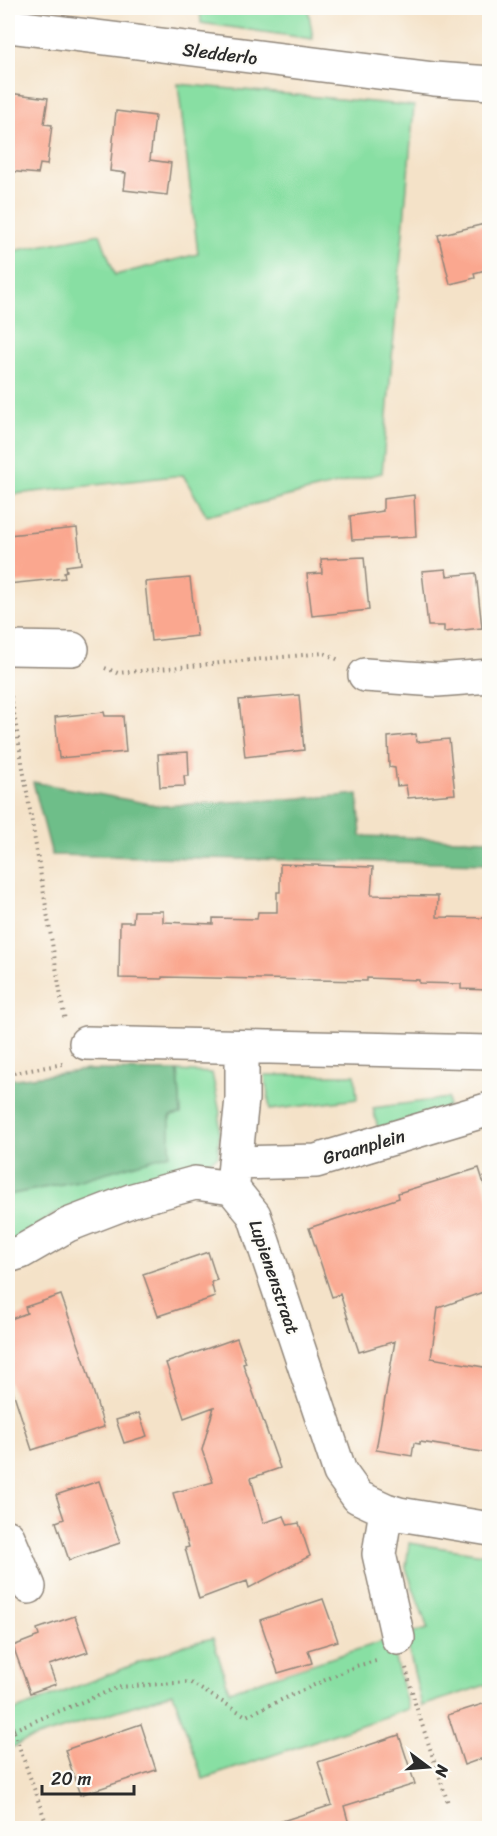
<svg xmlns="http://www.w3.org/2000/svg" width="497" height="1836" font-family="Sriracha,sans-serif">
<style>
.green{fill:#88dfa3;stroke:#5a8567;stroke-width:1.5}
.forest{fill:#6ebe89;stroke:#4c745a;stroke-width:1.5}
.building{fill:#faa78f}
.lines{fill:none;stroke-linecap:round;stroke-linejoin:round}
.minor-casing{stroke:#90867a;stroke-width:36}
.tertiary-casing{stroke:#90867a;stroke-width:36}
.path{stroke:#90867a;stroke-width:4;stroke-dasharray:1.5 4.5;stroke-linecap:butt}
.minor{stroke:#fff;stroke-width:33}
.tertiary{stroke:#fff;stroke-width:33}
.labels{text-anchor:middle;stroke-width:4.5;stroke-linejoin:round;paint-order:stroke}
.street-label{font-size:18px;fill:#2b2b2b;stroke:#fdfcf7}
</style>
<rect width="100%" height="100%" fill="#fdfcf7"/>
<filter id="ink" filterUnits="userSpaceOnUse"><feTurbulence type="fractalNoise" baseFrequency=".0167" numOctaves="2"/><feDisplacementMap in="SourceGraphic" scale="12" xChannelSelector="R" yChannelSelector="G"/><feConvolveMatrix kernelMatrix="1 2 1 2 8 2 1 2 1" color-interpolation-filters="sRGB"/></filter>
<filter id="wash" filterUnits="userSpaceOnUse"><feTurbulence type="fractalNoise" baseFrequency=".008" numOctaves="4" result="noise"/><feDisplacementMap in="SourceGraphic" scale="24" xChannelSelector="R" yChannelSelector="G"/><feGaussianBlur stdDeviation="1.35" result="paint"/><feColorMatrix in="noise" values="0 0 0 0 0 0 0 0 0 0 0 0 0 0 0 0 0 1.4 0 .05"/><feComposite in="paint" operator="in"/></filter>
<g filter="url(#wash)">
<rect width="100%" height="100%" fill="#f4e2c8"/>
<!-- green -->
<path class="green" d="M200,8H308L313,39L201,23Z
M178,84L414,106L382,473L207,516L183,475L8,495V252L100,234L115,275L198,254Z
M178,1071L212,1073L220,1113L218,1156L189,1174L56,1213L18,1240L8,1243V1195L77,1181L170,1116L181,1114Z
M265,1075H355L357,1099L270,1110Z
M448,1098V1107L378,1129L373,1108Z
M409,1543L489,1555V1684L422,1706L405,1634L428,1629L406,1568Z
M213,1638L229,1691L390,1639L408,1709L203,1779L173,1693L22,1742L8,1750V1713L185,1645Z"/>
<!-- forest -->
<path class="forest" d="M33,782L161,806L339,796L358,794L361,836L489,840V864L52,855Z
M88,1070L178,1071L181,1114L170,1116V1154L77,1181L8,1195V1080Z"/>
<g id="blocks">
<!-- building -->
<path class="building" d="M8,93L48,98L44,124L52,125L47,165L40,164L38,174L8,171Z
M116,111L155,116L150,160L171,163L167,195L124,190L126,173L110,171Z
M489,223V269L474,273L475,278L450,284L438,235Z
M414,495L416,537L352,540L350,516L383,511V499Z
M77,528L81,564L66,566L67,571L64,572L65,578L8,584V535Z
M364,557L369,610L312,616L307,574L322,573L321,559Z
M446,569L447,576L476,573L482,628L444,632V626H428L422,571Z
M190,578L197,636L151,641L145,582Z
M299,695L304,750L245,757L239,700Z
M104,712L105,716H123L126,752L59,758L55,717Z
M416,734L417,742L449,739L455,794L408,798L406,785L397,786L395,768L389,767L388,737Z
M188,752L189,776H184L185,786L160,787L158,754Z
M280,864L373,867L371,895L438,896L437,917L489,918V990L461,989V984L419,983V980L367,978V981L162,977V979L119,978L120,922H133L134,911H163V922L213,924V918L257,919L258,912H277V892H280Z
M479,1168L489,1200V1290L438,1308L431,1358L489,1368V1453L420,1442V1444L414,1443L412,1456L376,1450L395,1341L359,1352L340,1294L332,1297L309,1228L399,1198L398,1193Z
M208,1252L217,1280L211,1282L215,1297L158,1316L143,1274Z
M61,1295L84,1360L104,1427L32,1450L8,1376V1320L27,1313L25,1307Z
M237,1338L246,1363L243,1364L280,1468L251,1478L263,1523L284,1516L288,1525L299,1523L310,1556L249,1588L247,1581L199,1599L185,1548L189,1547L173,1493L213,1482L202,1450L214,1407L184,1418L166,1363Z
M139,1413L147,1436L124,1443L116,1420Z
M99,1481L120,1543L69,1560L56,1522L64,1519L56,1495Z
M323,1599L338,1641L308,1650L312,1663L278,1673L260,1620Z
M75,1616L88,1652L49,1665L56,1684L30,1693L13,1646L39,1636L37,1629Z
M489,1702V1756L464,1765L448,1715Z
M141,1724L156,1770L80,1795L65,1750Z
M399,1735L415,1784L344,1806L350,1828H277L276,1823L332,1805L318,1762Z"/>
</g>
</g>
<g filter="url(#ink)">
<use href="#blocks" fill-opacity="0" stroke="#90867a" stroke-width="1.5"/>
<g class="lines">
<defs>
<path id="minor" d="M8,648L72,649
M365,675L437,680L490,676
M86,1043L490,1052
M235,1163L316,1161L490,1109
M233,1183L242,1099V1047
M8,1256L21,1252L68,1225L133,1200L195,1183L232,1188L254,1215L340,1472L358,1497L386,1510L399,1514L490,1529
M386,1510L379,1554L398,1638
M8,1537L29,1587"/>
<path id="tertiary" d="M8,26L434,79L490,83"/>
</defs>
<!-- minor casing -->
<use href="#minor" class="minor-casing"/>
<!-- tertiary casing -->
<use href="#tertiary" class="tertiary-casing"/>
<!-- path -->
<path class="path" d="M105,668L118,673L324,653L339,660
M8,691L11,696L65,1021
M8,1074L63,1064
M406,1668L415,1703L448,1803
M8,1715L48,1828
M8,1732L119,1687L189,1682L246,1716L356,1666L376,1661"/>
<!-- minor -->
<use href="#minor" class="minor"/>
<!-- tertiary -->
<use href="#tertiary" class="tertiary"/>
</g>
</g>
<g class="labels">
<!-- street labels -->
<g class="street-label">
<text transform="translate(220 54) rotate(7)" y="6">Sledderlo</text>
<text transform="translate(364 1147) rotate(-16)" y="6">Graanplein</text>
<text transform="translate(274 1277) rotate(71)" y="6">Lupienenstraat</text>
</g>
</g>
<!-- margin -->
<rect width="497" height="1836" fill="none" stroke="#fdfcf7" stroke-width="30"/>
<!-- north arrow -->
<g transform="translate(428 1767) rotate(106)" stroke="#fdfcf7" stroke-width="4.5" paint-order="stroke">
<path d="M0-4.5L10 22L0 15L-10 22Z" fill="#2b2b2b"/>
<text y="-9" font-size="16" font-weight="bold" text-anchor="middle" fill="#2b2b2b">N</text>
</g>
<!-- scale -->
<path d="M42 1785v9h92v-9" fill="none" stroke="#2b2b2b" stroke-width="3"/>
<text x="51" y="1785" font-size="18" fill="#2b2b2b" stroke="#fdfcf7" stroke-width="4.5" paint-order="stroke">20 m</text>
</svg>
